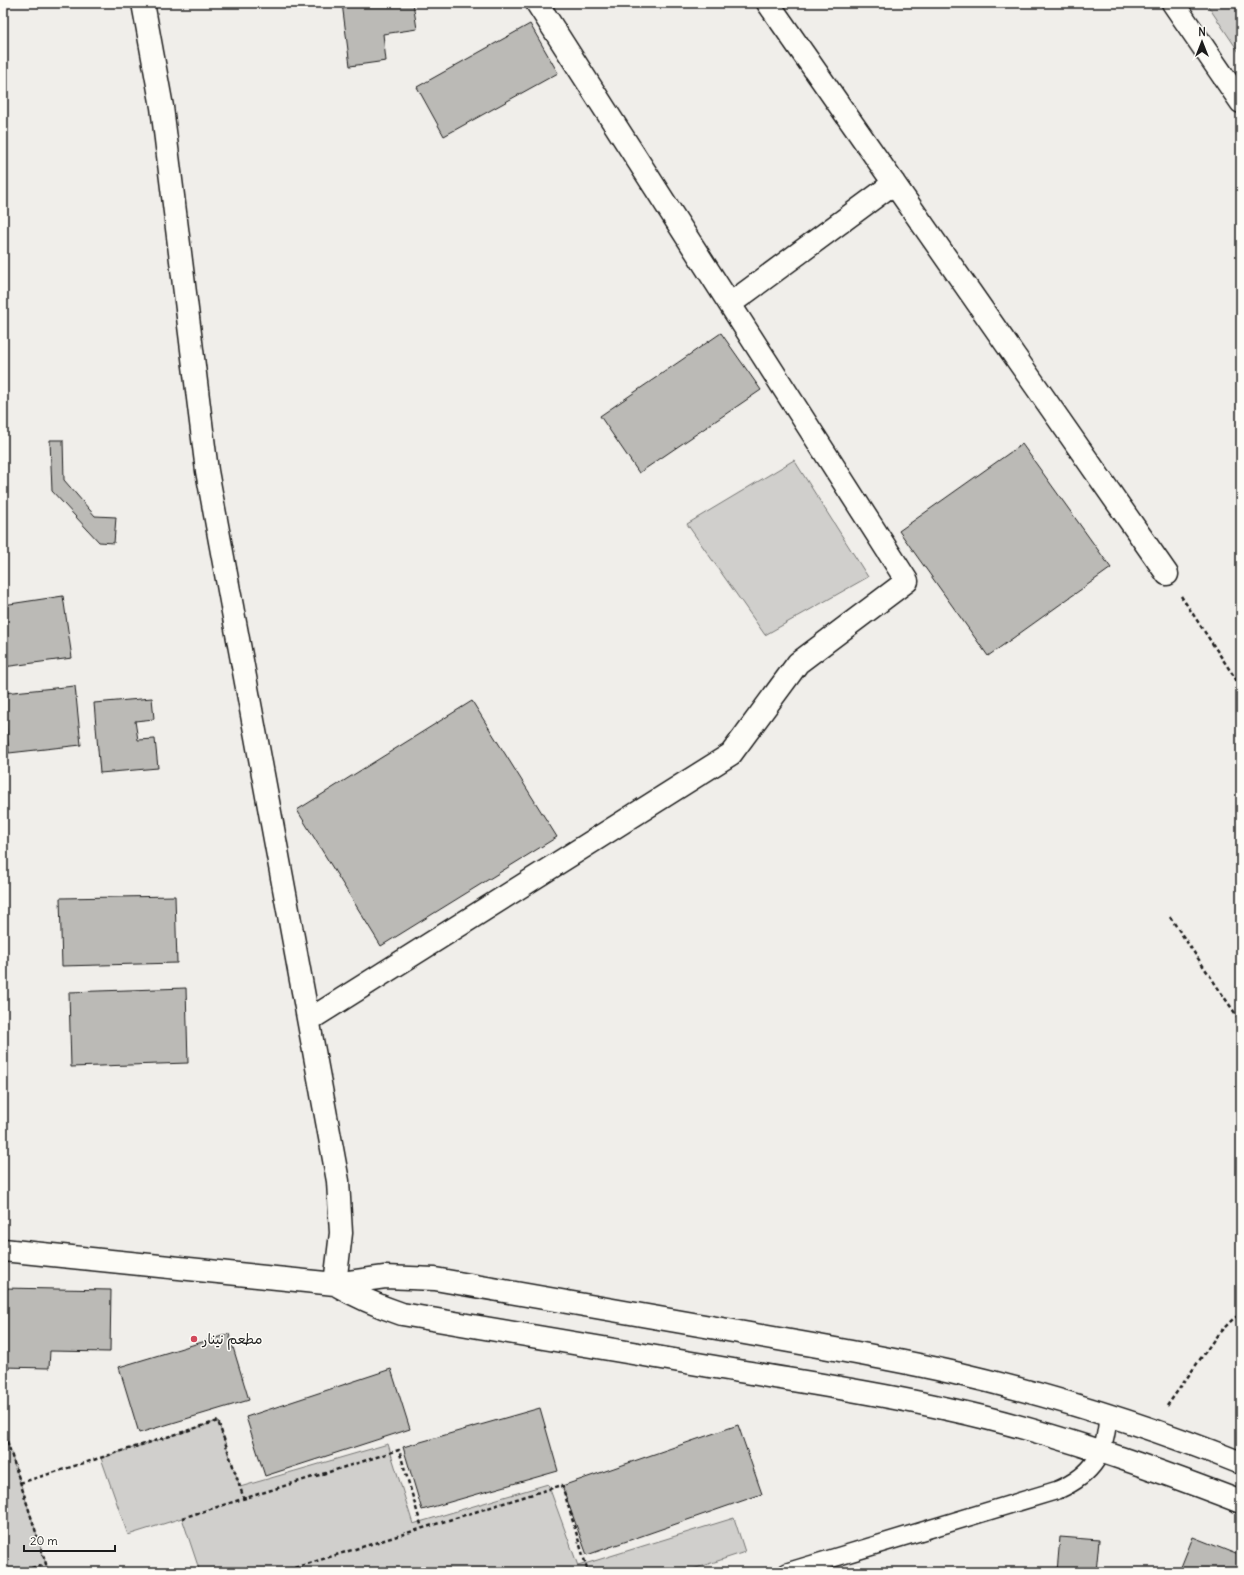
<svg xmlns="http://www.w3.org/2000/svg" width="1244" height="1575" font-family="Delius,'Playpen Sans Arabic',sans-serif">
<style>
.green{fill:#d0cfcc;stroke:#767674}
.building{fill:#bbbab6;stroke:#1c1c1c}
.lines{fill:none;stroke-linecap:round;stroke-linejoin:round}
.service-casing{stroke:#1c1c1c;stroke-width:20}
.minor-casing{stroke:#1c1c1c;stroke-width:25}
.primary-casing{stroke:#1c1c1c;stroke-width:25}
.path{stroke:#1c1c1c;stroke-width:2.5;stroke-dasharray:4 3;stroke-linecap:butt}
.service{stroke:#fdfcf7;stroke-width:17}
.minor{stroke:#fdfcf7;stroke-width:22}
.primary{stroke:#fdfcf7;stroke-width:22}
.poi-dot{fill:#d1495b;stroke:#fdfcf7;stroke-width:1.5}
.labels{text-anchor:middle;stroke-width:3;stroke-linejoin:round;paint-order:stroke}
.poi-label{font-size:14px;fill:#1c1c1c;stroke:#fdfcf7;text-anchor:start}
</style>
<rect width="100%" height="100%" fill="#f0eeea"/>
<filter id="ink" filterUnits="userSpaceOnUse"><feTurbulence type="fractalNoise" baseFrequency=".025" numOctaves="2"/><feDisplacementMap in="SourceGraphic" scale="8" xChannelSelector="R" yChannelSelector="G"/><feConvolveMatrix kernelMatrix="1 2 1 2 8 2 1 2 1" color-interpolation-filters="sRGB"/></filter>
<g filter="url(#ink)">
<!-- green -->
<path class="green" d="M1206,3H1241V55Z
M794,460L868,577L765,635L687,524Z
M218,1421L240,1487L388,1444L413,1524L548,1484L578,1566L734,1518L745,1552L684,1572H200L182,1518L128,1535L101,1458Z
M3,1428L46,1564L50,1572H3Z"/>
<!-- building -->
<path class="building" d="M342,3H413L417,29L383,34L386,61L350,66Z
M530,24L558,73L444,136L417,87Z
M721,333L761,390L639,473L600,416Z
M50,440H63L64,480L95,516L116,517L114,543L99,542L52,491Z
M1022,444L1111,568L988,656L899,531Z
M63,596L72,658L3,667V605Z
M75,686L81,745L9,753L3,693Z
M152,698L154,719L135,721L138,740L155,739L158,768L100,773L94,703Z
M472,701L557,837L381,946L297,810Z
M175,896L177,963L62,966L60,898Z
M186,988L188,1063L71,1067L69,992Z
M3,1288L111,1290L110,1352L50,1351L49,1368L3,1367Z
M229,1334L249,1400L139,1433L119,1367Z
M391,1369L410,1429L265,1476L246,1417Z
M540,1408L558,1471L422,1510L403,1447Z
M738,1425L762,1494L587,1555L562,1486Z
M1060,1537L1099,1540L1096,1572H1057Z
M1193,1537L1241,1556V1572H1179Z"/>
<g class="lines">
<defs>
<path id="service" d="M787,1572L1058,1490C1094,1474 1106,1453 1108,1415"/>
<path id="minor" d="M143,3L162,107L207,471L338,1181L341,1233L335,1284
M768,3L1167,574
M730,304L894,183
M309,1020L731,754L798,663L907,581L537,3
M3,1250L335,1284L385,1277L435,1279C531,1296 627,1312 722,1329C799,1343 876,1355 951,1372C1050,1395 1147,1425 1241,1463
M335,1284C357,1297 378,1306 402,1314C515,1333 627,1352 739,1371C809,1383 879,1393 948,1409C1049,1431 1145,1465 1241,1502"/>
<path id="primary" d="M1173,3L1241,102"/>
</defs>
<!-- service casing -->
<use href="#service" class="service-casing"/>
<!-- minor casing -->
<use href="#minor" class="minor-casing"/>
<!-- primary casing -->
<use href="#primary" class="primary-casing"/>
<!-- path -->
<path class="path" d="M1181,596L1241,687
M1170,917L1241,1022
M1167,1406L1218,1334L1233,1319L1241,1314
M3,1428L46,1564L17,1572
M20,1483L218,1421L244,1499
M182,1518L399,1450L422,1528
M281,1572L562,1485L588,1572"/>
<!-- service -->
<use href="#service" class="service"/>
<!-- minor -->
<use href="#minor" class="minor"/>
<!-- primary -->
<use href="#primary" class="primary"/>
</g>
</g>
<!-- markers -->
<circle class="poi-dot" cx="194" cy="1339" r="4"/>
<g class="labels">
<!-- poi labels -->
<g class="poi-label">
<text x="202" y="1344">مطعم نينار</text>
</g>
</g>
<!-- margin -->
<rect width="1244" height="1575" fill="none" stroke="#fdfcf7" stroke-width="16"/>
<rect x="8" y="8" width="1228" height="1559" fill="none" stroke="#1c1c1c" stroke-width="1.5" filter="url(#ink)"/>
<!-- north arrow -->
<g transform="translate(1202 42)" stroke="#fdfcf7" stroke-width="3" paint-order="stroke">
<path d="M0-3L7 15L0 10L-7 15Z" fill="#1c1c1c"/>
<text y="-6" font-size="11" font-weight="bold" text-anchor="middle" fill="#1c1c1c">N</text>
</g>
<!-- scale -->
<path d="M24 1545v6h91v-6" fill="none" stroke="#1c1c1c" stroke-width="2"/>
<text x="30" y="1545" font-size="12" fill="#1c1c1c" stroke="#fdfcf7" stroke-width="3" paint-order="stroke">20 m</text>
</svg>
